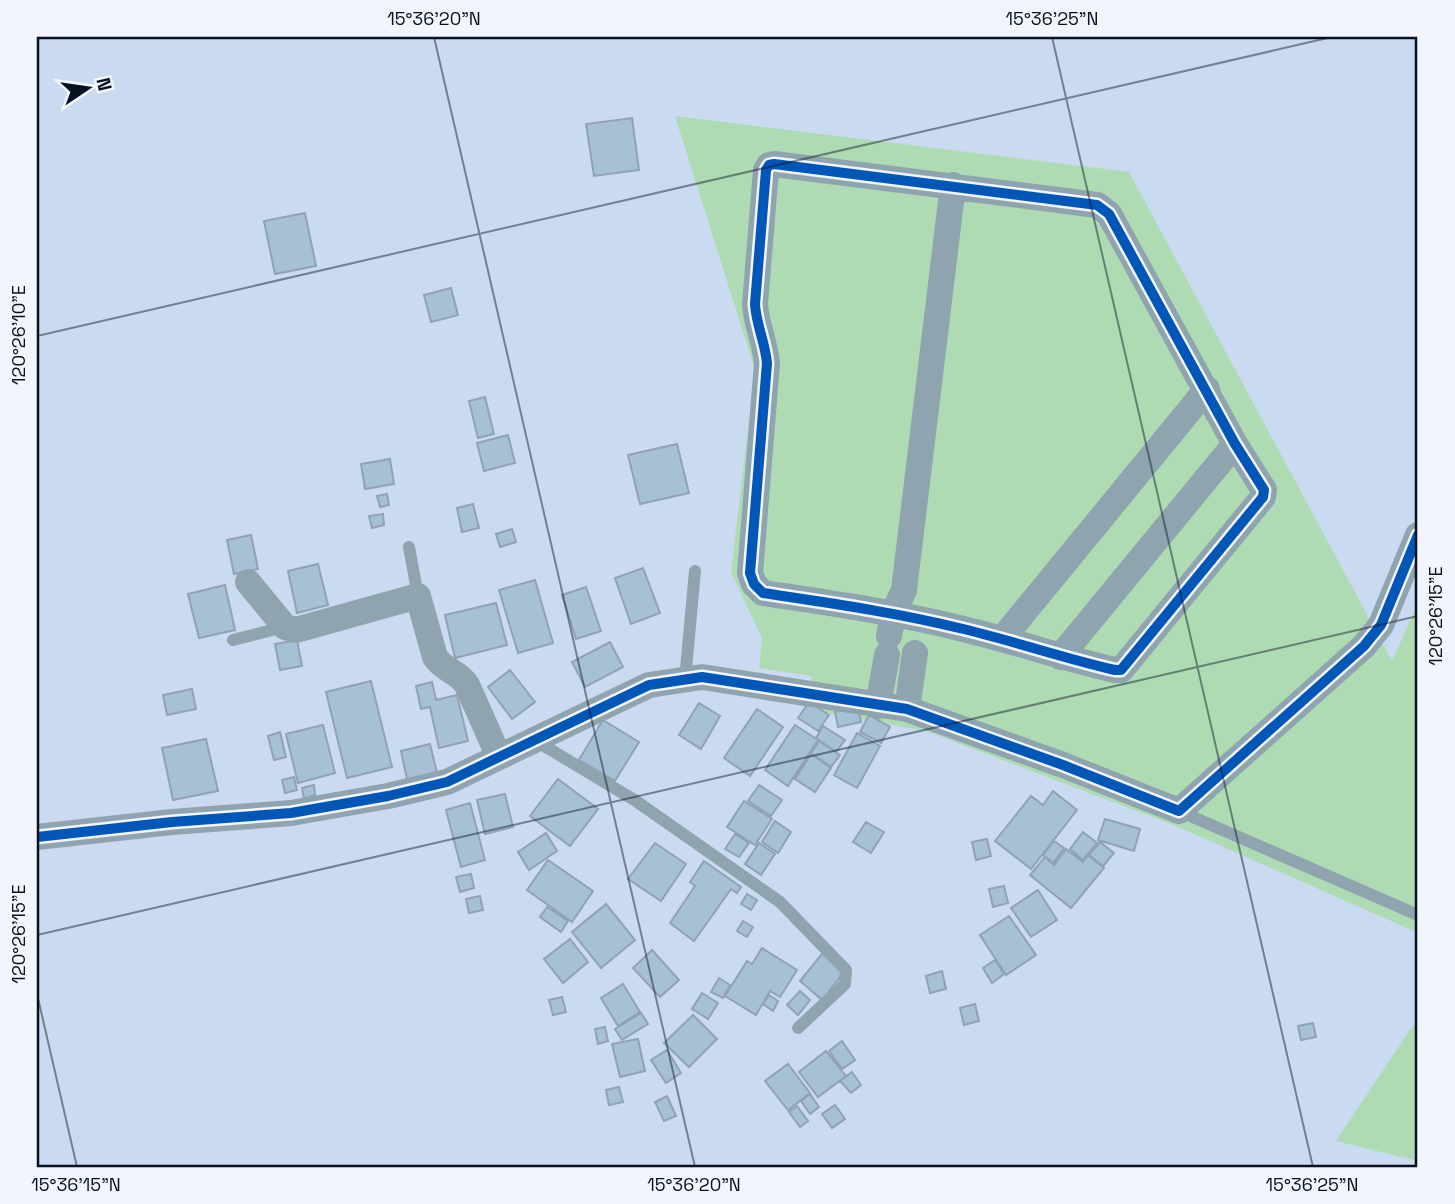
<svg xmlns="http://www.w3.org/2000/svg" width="1455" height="1204" font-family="'Space Grotesk',sans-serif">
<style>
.green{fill:#afdbb4}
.building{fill:#a6c0d6;stroke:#91a2b4;stroke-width:2}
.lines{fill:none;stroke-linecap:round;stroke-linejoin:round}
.service{stroke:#90a4af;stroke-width:12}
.minor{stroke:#90a4af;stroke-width:26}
.cycleway-casing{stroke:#f2f5fb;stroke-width:15}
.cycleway{stroke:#0057b8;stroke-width:10}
.ticks{fill:none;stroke:#061223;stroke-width:2;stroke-opacity:0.45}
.neatline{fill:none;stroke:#061223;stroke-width:2.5}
.ticks-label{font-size:18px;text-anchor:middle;fill:#061223}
</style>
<rect width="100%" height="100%" fill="#cadaf0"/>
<!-- green -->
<path class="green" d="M675,116L1129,172L1392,661L1418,603V933L1176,826L926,731L804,709L812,676L759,668L762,638L731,572L755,370Z
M1418,1018V1161L1336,1141Z"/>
<!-- building -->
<path class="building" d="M632,118L639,170L594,176L586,124Z
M305,213L316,266L275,274L264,221Z
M451,288L458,315L431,322L424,295Z
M485,397L494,434L478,438L469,401Z
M508,435L515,463L484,471L477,443Z
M677,444L689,493L640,504L628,455Z
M390,459L394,484L365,489L361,464Z
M387,494L389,505L380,507L377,496Z
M473,504L479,528L462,532L457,508Z
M383,514L384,525L372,528L369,516Z
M512,529L516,542L500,547L496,534Z
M251,535L258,569L234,574L227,540Z
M318,564L328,605L297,613L288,571Z
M643,568L660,613L631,624L615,578Z
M535,580L553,643L518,653L499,590Z
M225,585L235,630L199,638L188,594Z
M586,587L601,631L576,639L562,595Z
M496,603L507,645L455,658L445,615Z
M297,640L302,666L280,670L275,644Z
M610,642L623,667L585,687L572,662Z
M510,670L535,702L512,719L488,687Z
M371,681L392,767L347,778L326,692Z
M432,682L436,700L457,695L468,741L439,748L430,707L421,709L416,686Z
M192,689L196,709L167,715L163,695Z
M809,702L829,715L818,731L798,718Z
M699,703L720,716L701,749L679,735Z
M858,707L861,722L838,727L835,712Z
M757,709L783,727L750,776L724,758Z
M869,715L890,727L881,743L860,732Z
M603,720L639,742L615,781L579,760Z
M323,725L335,773L298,783L286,734Z
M795,725L818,740L788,786L765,770Z
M823,726L845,740L836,752L816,738Z
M280,732L286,757L274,760L268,736Z
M857,733L880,746L857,788L834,775Z
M206,739L218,791L173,800L162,748Z
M819,741L840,755L831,767L811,753Z
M430,744L438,777L408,784L401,751Z
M811,754L831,768L815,792L795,779Z
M294,777L297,790L285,793L282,780Z
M558,779L598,809L570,846L530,816Z
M314,785L315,795L304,799L302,788Z
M759,785L782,800L771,816L748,801Z
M1053,791L1077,810L1031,869L995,841L1031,796L1043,805Z
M505,794L513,827L485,834L477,800Z
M744,801L772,819L755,845L727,827Z
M470,803L485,860L461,867L446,810Z
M1105,819L1140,829L1134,851L1098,840Z
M775,821L791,832L778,853L762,842Z
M866,822L884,832L871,853L853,842Z
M1083,832L1097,843L1083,860L1070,849Z
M546,833L557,851L529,870L518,852Z
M735,834L749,843L739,857L725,849Z
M987,839L991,856L976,860L972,842Z
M1054,841L1064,848L1053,863L1043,855Z
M1100,842L1114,853L1103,866L1089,855Z
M655,843L686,864L661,901L628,879Z
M759,843L775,854L761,875L745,864Z
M1066,849L1083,862L1088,855L1104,868L1071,908L1030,875L1045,857L1054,865Z
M548,860L593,891L572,922L527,890Z
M704,861L741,887L737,893L731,889L694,941L670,923L695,886L690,882Z
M471,874L474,888L460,892L456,877Z
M1004,886L1008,903L993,907L989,889Z
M1038,890L1057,920L1031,937L1011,908Z
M747,894L757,900L751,910L741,904Z
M480,896L483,910L469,913L466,899Z
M606,904L635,940L601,968L572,932Z
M547,907L568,921L561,932L540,917Z
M1009,916L1036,955L1006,975L980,935Z
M743,921L753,927L747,937L737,931Z
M570,939L588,962L563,983L544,959Z
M762,948L797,970L780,997L770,991L756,1015L725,996L747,961L752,964Z
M652,950L679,980L660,997L633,968Z
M822,954L844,972L822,1000L800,981Z
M995,960L1004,974L992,983L983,968Z
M942,971L946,989L930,993L926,976Z
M719,978L730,985L723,998L711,992Z
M623,984L640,1012L618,1026L601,998Z
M800,991L810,1000L798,1015L787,1005Z
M702,993L718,1003L708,1019L692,1009Z
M769,995L778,1001L773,1011L763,1004Z
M562,997L566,1012L553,1015L549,1000Z
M975,1004L979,1021L964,1025L960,1008Z
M641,1013L648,1024L622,1040L615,1029Z
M693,1015L717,1039L689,1067L664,1043Z
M1313,1023L1316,1037L1301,1040L1298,1026Z
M605,1027L608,1041L598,1044L595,1029Z
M638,1039L645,1071L620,1077L612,1044Z
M842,1041L855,1060L842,1069L829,1051Z
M667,1050L681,1073L666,1083L651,1060Z
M826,1051L846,1076L818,1097L799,1072Z
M788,1064L810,1093L788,1110L765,1081Z
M852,1072L861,1085L851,1093L840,1081Z
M619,1087L623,1102L609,1105L606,1090Z
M810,1094L819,1107L810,1114L801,1101Z
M667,1096L676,1116L664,1121L655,1102Z
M835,1105L845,1119L832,1128L822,1114Z
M797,1106L808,1121L800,1127L789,1112Z"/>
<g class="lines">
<!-- service -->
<path class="service" d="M409,547L418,596
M233,640L284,627
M685,680L695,571
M536,741L636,801L780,902L846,970L845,984L798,1028
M1179,811L1418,915"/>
<!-- minor -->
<path class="minor" d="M774,164L1097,205L1109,214L1235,444L1264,490L1263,497L1121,670H1115C1062,658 1011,640 959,628C894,612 829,603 763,593L754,584L750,573L767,363C765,342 756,324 755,304L766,170L769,165Z
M248,582L285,627L296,630L418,596L435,657C443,670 459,672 467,685L499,757
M889,636L893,614L904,590L953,185
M1002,639L1207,389
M1060,657L1235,444
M878,706L887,655
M907,709L915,653
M37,837L172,822L291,813L388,796L447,782L649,685L702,677L907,709L1063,765L1179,811L1364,646L1381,625L1418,535"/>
<defs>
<path id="cycleway" d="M774,164L1097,205L1109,214L1235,444L1264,490L1263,497L1121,670H1115C1062,658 1011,640 959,628C894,612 829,603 763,593L754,584L750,573L767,363C765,342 756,324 755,304L766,170L769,165Z
M37,837L172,822L291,813L388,796L447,782L649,685L702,677L907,709L1063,765L1179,811L1364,646L1381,625L1418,535"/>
</defs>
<!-- cycleway casing -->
<use href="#cycleway" class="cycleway-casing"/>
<!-- cycleway -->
<use href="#cycleway" class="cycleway"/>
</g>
<!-- ticks -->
<path class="ticks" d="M434,37L695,1167M1052,37L1313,1167M37,336L1332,37M37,935L1418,616M37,994L77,1167"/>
<!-- border -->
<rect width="1455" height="1204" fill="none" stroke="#f2f5fb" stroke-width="77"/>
<!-- north arrow -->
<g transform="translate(88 88) rotate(77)" stroke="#f2f5fb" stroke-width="5" paint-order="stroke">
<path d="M0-5L12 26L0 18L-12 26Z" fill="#061223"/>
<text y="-10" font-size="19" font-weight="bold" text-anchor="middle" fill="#061223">N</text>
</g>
<rect x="38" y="38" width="1378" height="1128" class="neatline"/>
<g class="ticks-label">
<text x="434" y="25">15°36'20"N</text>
<text x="1052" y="25">15°36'25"N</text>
<text transform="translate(19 335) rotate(-90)" y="6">120°26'10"E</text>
<text transform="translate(1436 616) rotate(-90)" y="6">120°26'15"E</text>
<text transform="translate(19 934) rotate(-90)" y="6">120°26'15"E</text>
<text x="76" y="1191">15°36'15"N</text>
<text x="694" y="1191">15°36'20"N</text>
<text x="1312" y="1191">15°36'25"N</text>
</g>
</svg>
